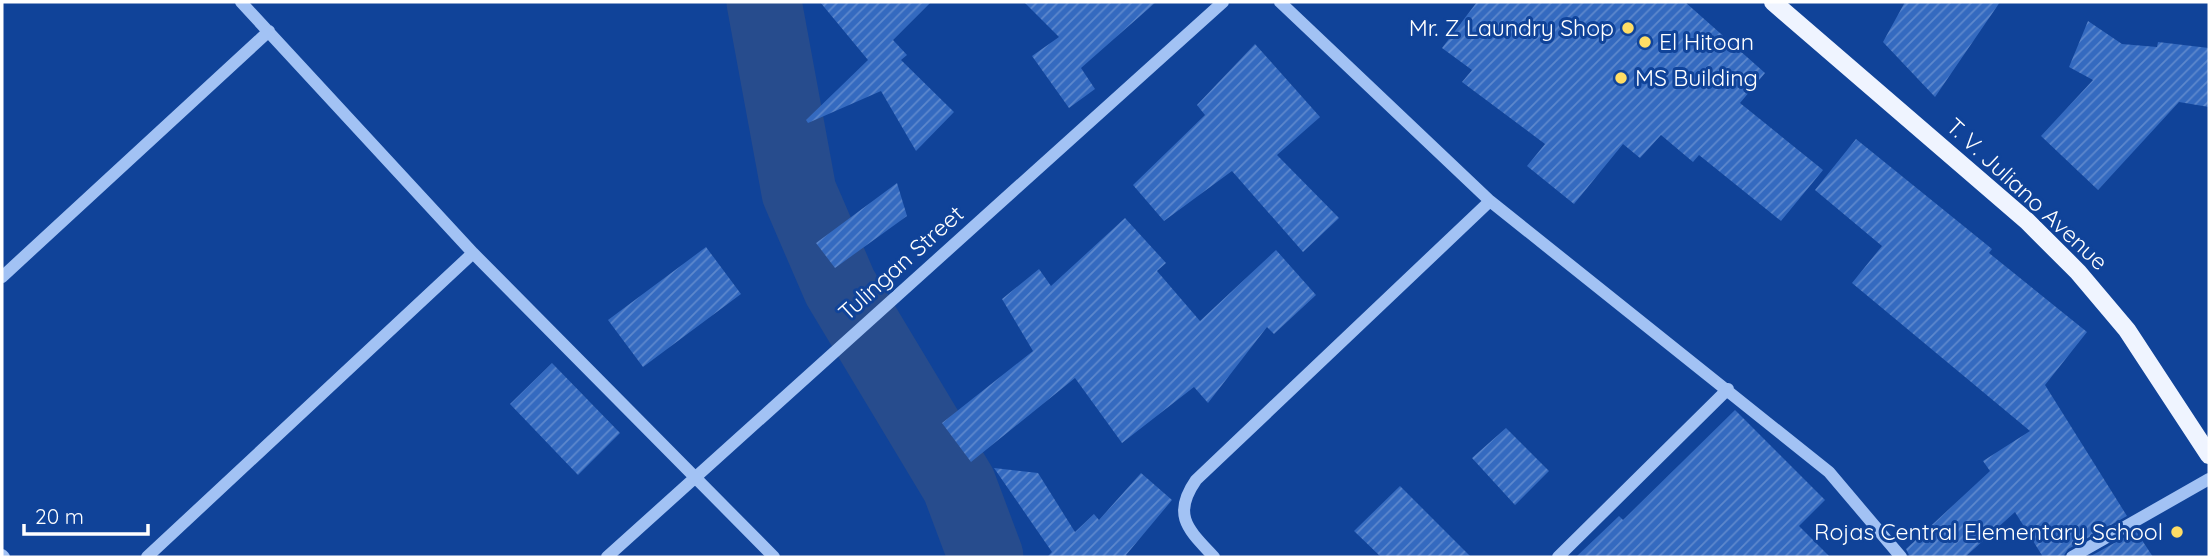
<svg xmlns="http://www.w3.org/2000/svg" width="2211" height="559" font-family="Quicksand,sans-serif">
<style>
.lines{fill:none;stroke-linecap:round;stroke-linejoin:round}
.river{stroke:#274c8d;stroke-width:75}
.building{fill:url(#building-hatch)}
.minor{stroke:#a2c2f4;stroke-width:12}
.major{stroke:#eff4ff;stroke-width:18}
.poi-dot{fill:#ffdd65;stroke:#104399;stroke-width:2.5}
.labels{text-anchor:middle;stroke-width:6;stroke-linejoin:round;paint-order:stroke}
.poi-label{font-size:23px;fill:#fff;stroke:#104399;text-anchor:end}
.street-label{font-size:23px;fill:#fff;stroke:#104399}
</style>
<defs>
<pattern id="building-hatch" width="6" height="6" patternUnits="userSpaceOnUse" patternTransform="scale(1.75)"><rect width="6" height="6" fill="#346ac0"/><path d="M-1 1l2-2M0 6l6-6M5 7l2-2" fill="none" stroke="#5d88cd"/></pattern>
</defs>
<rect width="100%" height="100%" fill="#104399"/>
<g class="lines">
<!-- river -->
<path class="river" d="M764,2L799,192L840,287L959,485L986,557"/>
</g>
<!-- building -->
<path class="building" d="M820,2H931L893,40L907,55L901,60L954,112L916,151L881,91L808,123L806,120L868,60Z
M1024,2H1156L1081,68L1095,89L1069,108L1032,56L1059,37Z
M1477,2H1685L1765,73L1740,103L1823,170L1781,221L1699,155L1693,162L1661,135L1640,158L1623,144L1574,204L1527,166L1545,144L1462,82L1472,70L1442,48Z
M1905,2H2000L1935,97L1883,42Z
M2088,21L2122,44L2157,47L2158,42L2209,48V107L2179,102L2098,190L2041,136L2093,80L2069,67Z
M1255,44L1320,117L1277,155L1339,218L1303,252L1232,171L1164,221L1133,185L1205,115L1197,105Z
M1856,139L1992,249L1989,253L2087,332L2045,385L2127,516L2068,549L2063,557H2043L2015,512L1965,557H1910L1906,549L1990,471L1983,461L2030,431L1852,283L1882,246L1815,190Z
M897,183L907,216L835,268L816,243Z
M1125,218L1166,263L1157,271L1200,321L1276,250L1316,295L1274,334L1267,327L1208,403L1194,387L1122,443L1075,378L971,462L942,423L1033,351L1002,299L1039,269L1051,286Z
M706,247L741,294L643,367L608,320Z
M552,363L620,433L578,475L510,404Z
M1735,410L1825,500L1799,526L1830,557H1576L1619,516L1623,520Z
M1506,428L1549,471L1515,505L1472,458Z
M994,468L1038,473L1075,532L1094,514L1099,520L1141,473L1172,500L1126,555L1128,557H1047L1052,552Z
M1400,486L1471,557H1381L1354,531Z
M2136,531L2153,557H2089Z"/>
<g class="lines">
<!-- minor -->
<path class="minor" d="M241,2L473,253L774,557
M1280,2L1490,201L1829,472L1901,557
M2,277L269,31
M2,555L4,557
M147,557L473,253
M607,557L1223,2
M1214,557C1189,530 1171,516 1196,480L1490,201
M1558,557L1728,389
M2072,557L2209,479"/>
<!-- major -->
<path class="major" d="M1773,2L2027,221L2078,272L2127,330L2209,455"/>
</g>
<!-- markers -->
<g class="poi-dot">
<circle cx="1628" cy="28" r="7"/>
<circle cx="1645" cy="42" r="7"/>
<circle cx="1621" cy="78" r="7"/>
<circle cx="2177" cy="532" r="7"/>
</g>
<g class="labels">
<!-- poi labels -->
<g class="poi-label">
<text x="1614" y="36">Mr. Z Laundry Shop</text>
<text x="1659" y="50" text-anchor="start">El Hitoan</text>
<text x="1635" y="86" text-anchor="start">MS Building</text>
<text x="2163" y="540">Rojas Central Elementary School</text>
</g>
<!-- street labels -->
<g class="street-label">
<text transform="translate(2027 194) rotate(43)" y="8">T. V. Juliano Avenue</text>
<text transform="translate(901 263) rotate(-42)" y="8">Tulingan Street</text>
</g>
</g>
<!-- border -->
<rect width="2211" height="559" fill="none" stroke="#ffffff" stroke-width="7"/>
<!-- scale -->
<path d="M24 524v10h124v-10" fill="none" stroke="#ffffff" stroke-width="3.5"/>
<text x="35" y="524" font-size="21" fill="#ffffff" stroke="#104399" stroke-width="5" paint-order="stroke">20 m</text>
</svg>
